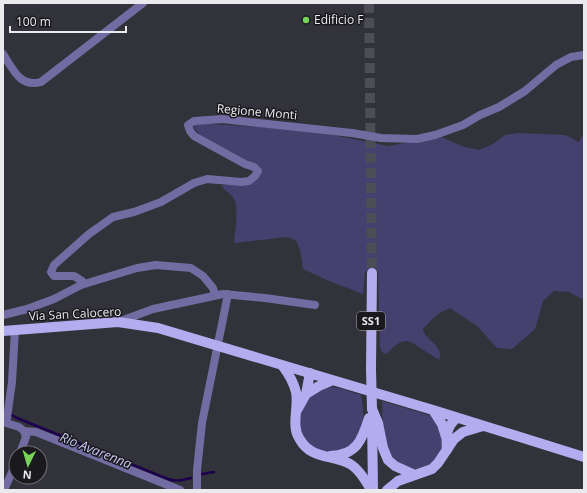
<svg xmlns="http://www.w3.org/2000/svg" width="587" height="493" font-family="'Open Sans',sans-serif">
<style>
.green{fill:#46406f}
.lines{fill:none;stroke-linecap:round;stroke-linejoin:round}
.stream{stroke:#1c004d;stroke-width:2.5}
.major-tunnel{stroke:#4d4d55;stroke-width:10;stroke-dasharray:10 5;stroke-linecap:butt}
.minor{stroke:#726ca2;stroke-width:8}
.major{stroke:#b3acee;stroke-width:10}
.major-bridge{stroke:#b3acee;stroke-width:10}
.poi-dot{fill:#77d259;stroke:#1a1a1e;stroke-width:1.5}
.labels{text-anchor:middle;stroke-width:3;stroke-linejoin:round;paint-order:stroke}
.shield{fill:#1a1a1e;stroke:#ababb0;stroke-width:1}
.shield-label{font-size:11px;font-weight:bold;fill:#e9e9ee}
.poi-label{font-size:12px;fill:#e9e9ee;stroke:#1a1a1e;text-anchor:start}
.street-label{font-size:12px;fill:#e9e9ee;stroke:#1a1a1e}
.water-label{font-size:13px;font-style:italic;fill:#c9c6f2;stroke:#1a1a1e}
</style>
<rect width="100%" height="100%" fill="#32323a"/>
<!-- green -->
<path class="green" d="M198,123L262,127L333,135L388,146L441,137L465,147L479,150L493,144L505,135L520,133L565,135L579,142L584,133V300L569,292L554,291L543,301L535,329L512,349L497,348L477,326L450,308C437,313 432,319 423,329C425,341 445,346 439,360L411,342C399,339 394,347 386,354L382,352L380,347L378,271L368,270L365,272L363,294L329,281L303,269L300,250L296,240L287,237L234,243C235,231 239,209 234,199C231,194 225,190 221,186C235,181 260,190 261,168L200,135L194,128L195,125Z
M330,387L339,388L361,395C362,402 365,419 363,425C362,430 354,444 350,446C337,456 316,453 306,440C295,427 298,407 311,396C316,391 324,389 330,387Z
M382,401L432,416L441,429L443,447L433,463L424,467L415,469L406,468L391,458L383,433Z"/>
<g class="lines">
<!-- stream -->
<path class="stream" d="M3,410L17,418L168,479C176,482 183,480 191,478
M202,474L214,472"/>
<!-- major-tunnel -->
<path class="major-tunnel" d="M369,3L372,273"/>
<!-- minor -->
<path class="minor" d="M3,54C13,69 20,88 41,82L143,3
M81,285L82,281L74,276H54L51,272L54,265L89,234L113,217L134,212L161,202L194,183L207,179L242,182L249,181L255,176L258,171L254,167L245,164L194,136L190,131L188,125L194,121L222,119L352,133L381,138L417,139L435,135L463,125L480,115L499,107L525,91L556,65L571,57L584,55
M3,315L27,309L54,299L81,285L137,268L156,265L191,268L203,276L213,288L215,295
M118,322L153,309L223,294L265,298L315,305
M7,418L12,382L15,330
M3,422L19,427L24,431L36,432L180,490
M20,453L26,437L24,431
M4,490L16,463
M197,490V470L202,423L228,294"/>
<!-- major -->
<path class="major" d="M3,331L118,322L158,328L433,410L584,457
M282,365C288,373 294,383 296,392C299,407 291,425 299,438C311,460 331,454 350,464C359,469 366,481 371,490
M371,369L372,273
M306,394L319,386L331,381
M372,409L378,423L383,448L388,460L395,466L415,475
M297,410L306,394L310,373
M433,410L442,424L446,437
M372,417L373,490
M447,450C446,437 446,426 457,418
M330,456C357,455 362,440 369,418
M387,490L398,481L432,469L438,463L454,439L463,432L483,426"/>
<!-- major-bridge -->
<path class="major-bridge" d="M371,369L372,409"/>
</g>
<!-- markers -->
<circle class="poi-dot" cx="306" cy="20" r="4"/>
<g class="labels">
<!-- shield labels -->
<rect class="shield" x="357" y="312" width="28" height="18" rx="3"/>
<g class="shield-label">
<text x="371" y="325">SS1</text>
</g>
<!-- poi labels -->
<g class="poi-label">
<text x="314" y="24">Edificio F</text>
</g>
<!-- street labels -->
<g class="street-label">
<text transform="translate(257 112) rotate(5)" y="4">Regione Monti</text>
<text transform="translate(75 314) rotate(-3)" y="4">Via San Calocero</text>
</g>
<!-- water labels -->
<g class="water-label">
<text transform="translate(96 450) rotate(22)" y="5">Rio Avarenna</text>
</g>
</g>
<!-- border -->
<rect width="587" height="493" fill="none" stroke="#e9e9ee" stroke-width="8"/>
<!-- north arrow -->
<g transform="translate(28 465) rotate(185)"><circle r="19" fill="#1a1a1e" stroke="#6d6d71"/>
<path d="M0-3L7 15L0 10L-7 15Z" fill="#77d259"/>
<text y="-6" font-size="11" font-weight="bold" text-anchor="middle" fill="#e9e9ee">N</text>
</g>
<!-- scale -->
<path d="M10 26v6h116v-6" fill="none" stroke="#e9e9ee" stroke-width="2"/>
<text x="16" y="26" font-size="12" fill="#e9e9ee" stroke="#1a1a1e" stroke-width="3" paint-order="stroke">100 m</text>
</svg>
